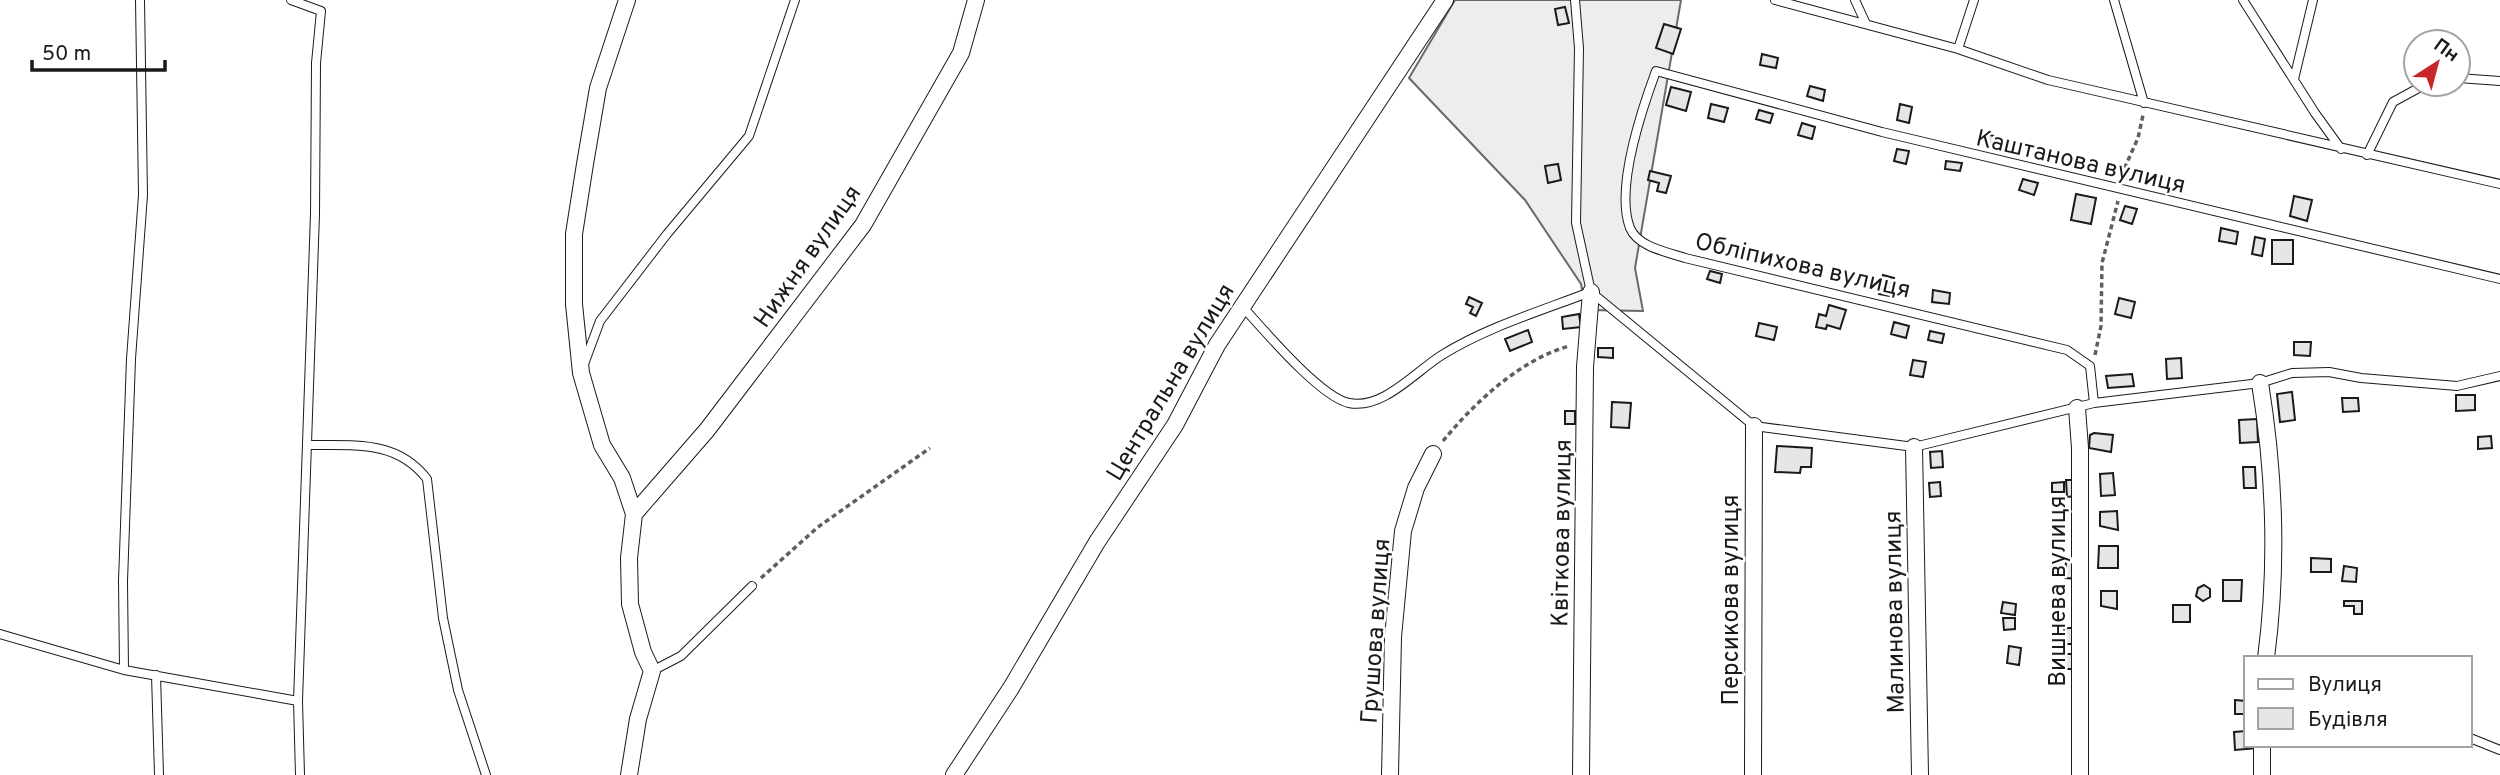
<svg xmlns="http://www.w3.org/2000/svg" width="2500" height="775" font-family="Overpass,sans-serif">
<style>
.built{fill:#ededed;stroke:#6a6a6a;stroke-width:2}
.building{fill:#e6e6e6;stroke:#1a1a1a;stroke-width:2}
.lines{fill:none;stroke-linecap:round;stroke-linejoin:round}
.service-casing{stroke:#1a1a1a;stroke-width:10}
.minor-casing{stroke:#1a1a1a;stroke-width:18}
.path{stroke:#5f5f5f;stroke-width:3.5;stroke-dasharray:5 3.5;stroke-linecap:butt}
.service{stroke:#fff;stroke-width:8}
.minor{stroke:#fff;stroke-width:16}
.labels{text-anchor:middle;stroke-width:5;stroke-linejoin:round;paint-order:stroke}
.street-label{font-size:24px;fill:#1a1a1a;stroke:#fff}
</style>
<rect width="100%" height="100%" fill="#fff"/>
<!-- built -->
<path class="built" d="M1455,0H1681L1635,268L1643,311L1586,310L1581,284L1525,200L1409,78Z"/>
<!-- building -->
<path class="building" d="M1565,7L1569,23L1558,25L1555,9Z
M1664,24L1681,29L1673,54L1656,48Z
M1762,54L1778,58L1776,68L1760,65Z
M1810,86L1825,90L1823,101L1807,96Z
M1671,87L1691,92L1686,111L1666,105Z
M1711,104L1728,108L1724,122L1708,118Z
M1900,104L1912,107L1909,123L1897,120Z
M1759,110L1773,114L1770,123L1756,119Z
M1802,123L1815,127L1812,139L1798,135Z
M1987,134L2003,139L2000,147L1985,142Z
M1897,149L1909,151L1906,164L1894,161Z
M1946,161L1962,163L1960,171L1945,169Z
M1558,164L1561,180L1548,183L1545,166Z
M1650,171L1671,176L1666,193L1657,191L1659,183L1648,180Z
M2023,179L2038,183L2034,195L2019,190Z
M2076,194L2096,198L2091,224L2071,220Z
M2294,196L2312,200L2307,221L2290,216Z
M2125,206L2137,209L2132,224L2120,220Z
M2221,228L2238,232L2236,244L2219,241Z
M2255,237L2265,239L2262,256L2252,254Z
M2272,240H2293V264H2272Z
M1710,271L1722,274L1720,283L1707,279Z
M1883,275L1894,278L1890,296L1879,294Z
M1933,290L1950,293L1949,304L1932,302Z
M1469,297L1482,303L1476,316L1470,313L1473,307L1466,304Z
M2119,298L2135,302L2131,318L2115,314Z
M1829,305L1846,310L1840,329L1827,325L1826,329L1816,327L1819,314L1826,316Z
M1579,314L1581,327L1563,329L1562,317Z
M1894,322L1909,326L1906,338L1891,334Z
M1759,323L1777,327L1774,340L1756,336Z
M1528,330L1532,342L1510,351L1505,339Z
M1930,331L1944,334L1942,343L1928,340Z
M2294,342H2311L2310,356L2294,355Z
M1598,348H1613V358L1598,357Z
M2181,358L2182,378L2167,379L2166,359Z
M1913,360L1926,362L1923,377L1910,375Z
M2132,374L2134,386L2108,388L2106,376Z
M2292,392L2295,420L2280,422L2277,394Z
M2456,395H2475V410L2456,411Z
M2342,398H2358L2359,411L2343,412Z
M1612,402L1631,403L1629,428L1611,427Z
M1565,411H1575V424H1565Z
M2257,419L2258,442L2240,443L2239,420Z
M2094,433L2113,435L2111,452L2089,448L2090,435Z
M2491,436L2492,448L2478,449V437Z
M1777,446L1812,448L1811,467H1801L1800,473L1775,472Z
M1942,451L1943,467L1931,468L1930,452Z
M2243,467H2255L2256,488H2244Z
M2113,473L2115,495L2101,496L2100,474Z
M2066,480H2076L2077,496L2067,497Z
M1940,482L1941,496L1930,497L1929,483Z
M2064,482V492H2052V483Z
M2117,511L2118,530L2100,526V512Z
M2099,546H2118V568H2098Z
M2311,558L2331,559V572H2311Z
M2066,561L2080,562L2079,579L2065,578Z
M2344,566L2357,568L2356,582L2342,581Z
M2223,580H2242L2241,601H2223Z
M2204,585L2210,589V597L2203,601L2196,596L2198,588Z
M2101,591H2117V609L2101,606Z
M2344,601H2362V614H2354V606H2344Z
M2003,602L2016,604L2015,615L2001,613Z
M2173,605H2190V622H2173Z
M2003,618H2015V629L2004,630Z
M2064,628H2073L2074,644H2064Z
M2009,646L2021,648L2019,665L2007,663Z
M2057,654H2072V669H2056Z
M2235,700L2246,701V714H2235Z
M2246,731V745L2258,748L2235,750L2234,732Z"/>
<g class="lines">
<defs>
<path id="service" d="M291,0L321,11L316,63L315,214L298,701L300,775
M1575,0L1579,48L1576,223L1591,292L1754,426L1914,447L2094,403L2260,383L2292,373L2329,372L2361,378L2457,386L2500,376
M1775,0L1958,49L2048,80L2500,184
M1855,0L1866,24
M2114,0L2144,103
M2243,0L2315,113L2341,149
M1958,49L1974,0
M2458,78L2500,81
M2294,79L2313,0
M2367,155L2393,102L2426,84
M1242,306C1263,329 1320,397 1349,403C1383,410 1416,371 1442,355C1487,327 1541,311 1590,292
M584,364L600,321L667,234L749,136L795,0
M2094,403L2090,366L2067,350L1685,258C1667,252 1638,247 1630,228C1615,189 1642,109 1656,71L1882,132L2500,279
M307,445C353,446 396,439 427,479L443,618L458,690L486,775
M0,634L124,670L298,701
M124,670L123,581L131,359L143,195L140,0
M652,671L681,656L752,586
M156,675L159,775
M2470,738L2500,750"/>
<path id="minor" d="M627,0L598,88L585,164L574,234V304L581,373L602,445L622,478L634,514L629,558L630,604L643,652L652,671L638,719L629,775
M2260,383C2275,475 2278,566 2266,658
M2077,408L2080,448V775
M1914,447L1920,775
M634,514L707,430L863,225L961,53L976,0
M954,775L1011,688L1097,542L1175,425L1217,345L1445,0
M1390,775L1393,637L1403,531L1416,488L1433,454
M1581,775L1585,367L1591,292
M1753,775L1754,426
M2262,775V745"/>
</defs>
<!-- service casing -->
<use href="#service" class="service-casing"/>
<!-- minor casing -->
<use href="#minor" class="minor-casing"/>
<!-- path -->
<path class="path" d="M2121,176L2138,138L2143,115
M2095,355L2101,326L2102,263L2118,201
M1443,441C1475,402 1520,360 1569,346
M761,578L818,527L930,448"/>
<!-- service -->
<use href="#service" class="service"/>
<!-- minor -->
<use href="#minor" class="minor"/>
</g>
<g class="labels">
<!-- street labels -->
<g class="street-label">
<text transform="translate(2081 161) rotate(13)" y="8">Каштанова вулиця</text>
<text transform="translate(807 256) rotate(-55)" y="8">Нижня вулиця</text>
<text transform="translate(1803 265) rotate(13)" y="8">Обліпихова вулиця</text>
<text transform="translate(1170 382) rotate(-59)" y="8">Центральна вулиця</text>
<text transform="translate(1561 533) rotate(-89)" y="8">Квіткова вулиця</text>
<text transform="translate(2057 591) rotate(-90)" y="8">Вишнева вулиця</text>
<text transform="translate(1730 600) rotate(-90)" y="8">Персикова вулиця</text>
<text transform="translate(1894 612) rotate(-91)" y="8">Малинова вулиця</text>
<text transform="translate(1375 631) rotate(-86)" y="8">Грушова вулиця</text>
</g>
</g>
<!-- legend -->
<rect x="2244" y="656" width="228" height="91" fill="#ffffff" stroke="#a3a3a3" stroke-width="2"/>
<rect x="2258" y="679" width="35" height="10" fill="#ffffff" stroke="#a3a3a3" stroke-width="2"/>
<text x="2308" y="691" font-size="21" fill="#1a1a1a">Вулиця</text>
<rect x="2258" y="708" width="35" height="21" fill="#e6e6e6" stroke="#a3a3a3" stroke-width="2"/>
<text x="2308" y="726" font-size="21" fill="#1a1a1a">Будівля</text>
<!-- north arrow -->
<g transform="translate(2437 63) rotate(36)"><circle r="33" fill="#ffffff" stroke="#a3a3a3" stroke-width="2"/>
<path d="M0-5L12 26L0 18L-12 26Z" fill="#c62828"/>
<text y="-10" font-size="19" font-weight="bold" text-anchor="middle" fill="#1a1a1a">Пн</text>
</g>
<!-- scale -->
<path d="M32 60v10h133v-10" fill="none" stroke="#1a1a1a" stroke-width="3.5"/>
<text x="42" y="60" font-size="21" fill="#1a1a1a" stroke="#ffffff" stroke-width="5" paint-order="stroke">50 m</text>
</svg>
